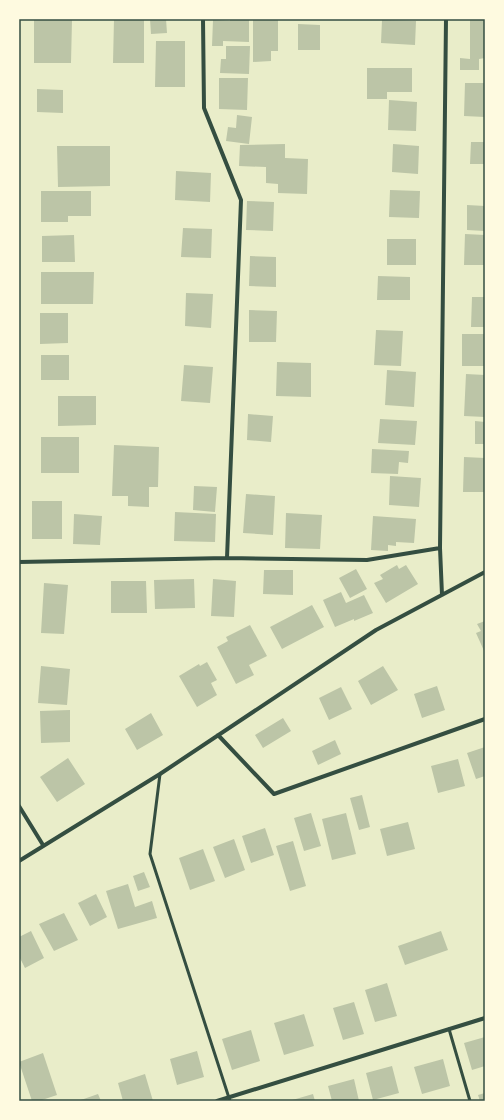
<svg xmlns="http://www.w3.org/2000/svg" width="504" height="1120" font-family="Ubuntu,sans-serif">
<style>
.building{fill:#bcc5a7}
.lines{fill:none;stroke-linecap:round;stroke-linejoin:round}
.service{stroke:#344e41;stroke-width:3}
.minor{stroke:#344e41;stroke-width:4}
.neatline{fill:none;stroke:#344e41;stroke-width:1.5}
</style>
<rect width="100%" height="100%" fill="#e9edc9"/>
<!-- building -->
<path class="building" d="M34,19L72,20L71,63H34Z
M114,19H144V63H113Z
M150,19H166L167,33L151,34Z
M230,19H249V42L223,41V46H212L213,20L230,21Z
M253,19H278V51H271V61L253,62Z
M470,19H485V58L479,59V70H460V58L470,59Z
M382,20L416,21L415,45L381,43Z
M298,24L320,25V50H298Z
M156,41H185V87H155Z
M226,46H250L249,74L220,73L221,59H226Z
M367,68H412V92H387V99H367Z
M219,78H248L247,110L219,109Z
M465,83H485V117L464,116Z
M37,89L63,90V113L37,112Z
M389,100L417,102L416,131L388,130Z
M237,115L252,117L249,144L226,141L228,127L236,128Z
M471,142H485V164H470Z
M285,144V158L308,159L307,194L278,193V184L266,183V167L239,166L240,145Z
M393,144L419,146L418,174L392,172Z
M57,146H110V186L58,187Z
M176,171L211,173L210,202L175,200Z
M390,190L420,191L419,218L389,217Z
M41,191H91V216H68V222H41Z
M247,201L274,202L273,231L246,230Z
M467,205L485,206V231L467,230Z
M183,228L212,229L211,258L181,257Z
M465,234L485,235V265H464Z
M74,235L75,262H42V236Z
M387,239H416V265H387Z
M250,256L276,257V287L249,286Z
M41,272H94L93,304H41Z
M378,276L410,277V300H377Z
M186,293L213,294L211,328L185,326Z
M472,297H485V327H471Z
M249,310L277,311L276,342H249Z
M40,313H68V343L40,344Z
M376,330L403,331L401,366L374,365Z
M462,334H485V366H462Z
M41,355H69V380H41Z
M277,362L311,363V397L276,396Z
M184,365L213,367L210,403L181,401Z
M387,370L416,372L414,407L385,405Z
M466,374L485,375V417L464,416Z
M58,396H96V425L58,426Z
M248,414L273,416L271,442L247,440Z
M380,419L417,421L415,445L378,443Z
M475,421L485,422V444H475Z
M41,437H79V473H41Z
M114,445L159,447L158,487H149V507L128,506V496H112Z
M372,449L409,451L408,463L399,462L398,474L371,473Z
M464,457L485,458V492H463Z
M390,476L421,478L419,507L389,505Z
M194,486L217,487L215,512L193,510Z
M246,494L275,496L273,535L243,533Z
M32,501H62V539H32Z
M175,512L216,514L215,542L174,541Z
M286,513L322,515L320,549L285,548Z
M74,514L102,516L100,545L73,544Z
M373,516L416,519L414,543L396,542V546L388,545V551L371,550Z
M397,565L399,569L406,565L418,584L386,603L374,583L383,579L380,575Z
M356,569L367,589L350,598L339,578Z
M264,570H293V595L263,594Z
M194,579L195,608L155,609L154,580Z
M213,579L236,581L234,617L211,616Z
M111,581H146L147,613H111Z
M44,583L68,585L64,634L41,633Z
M341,592L346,603L364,595L373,613L354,621V619L335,627L323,600Z
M312,605L324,627L282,649L270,627Z
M485,621V653L476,633L481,631L477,624Z
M250,625L267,656L249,665L254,675L236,684L217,647L228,641L226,637Z
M207,662L217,680L211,683L217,695L197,707L179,676L199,664L200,666Z
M41,666L70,669L67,705L38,703Z
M383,666L398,690L371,705L358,681Z
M437,686L445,710L422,718L414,694Z
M341,687L352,709L329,720L319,698Z
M70,710V742L41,743L40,711Z
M151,713L163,735L137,750L125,729Z
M283,718L291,731L263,748L255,735Z
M335,740L341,754L318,765L312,751Z
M485,747V776L476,779L467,753Z
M68,758L85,784L57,802L40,777Z
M458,759L465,786L438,793L431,766Z
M362,795L370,827L359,830L350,798Z
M311,813L321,846L304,851L294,818Z
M346,813L356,854L332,860L322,819Z
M408,822L415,849L387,856L380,829Z
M265,828L274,855L251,863L242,836Z
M234,839L245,870L225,878L213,847Z
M293,841L306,886L290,891L276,846Z
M203,849L215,881L190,890L179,858Z
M144,872L150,887L138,891L133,876Z
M128,884L135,907L152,901L157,918L118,929L106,891Z
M96,894L107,917L90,926L78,903Z
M64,913L78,940L54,951L39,924Z
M31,931L44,958L25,968L19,956V937Z
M441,931L448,950L405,965L398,946Z
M387,983L397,1016L375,1022L365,990Z
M354,1002L364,1034L343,1040L333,1008Z
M304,1014L314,1046L284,1055L274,1023Z
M251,1030L260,1061L232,1070L222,1039Z
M485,1037V1066L472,1070L464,1043Z
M197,1051L204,1077L177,1085L170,1059Z
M43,1053L57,1095L39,1101H32L19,1062Z
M443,1059L450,1086L422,1094L414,1067Z
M392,1066L399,1093L373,1100L366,1073Z
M145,1074L153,1101H123L118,1083Z
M354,1079L359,1101H332L328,1086Z
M485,1093V1101H480L478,1095Z
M98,1094L101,1101H78Z
M313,1094L315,1101H289Z"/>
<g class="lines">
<!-- service -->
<path class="service" d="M160,774L150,854L230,1101
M449,1029L470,1101"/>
<!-- minor -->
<path class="minor" d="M203,19L204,108L241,200L227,558
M19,562L227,558L367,560L440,548
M442,595L440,548L446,19
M218,735L274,794L485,719
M19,806L43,845
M19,861L160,774L376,630L485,572
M217,1101L485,1018"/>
</g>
<!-- border -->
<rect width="504" height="1120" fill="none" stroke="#fefae0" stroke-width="40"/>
<rect x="20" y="20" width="464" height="1080" class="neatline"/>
</svg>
